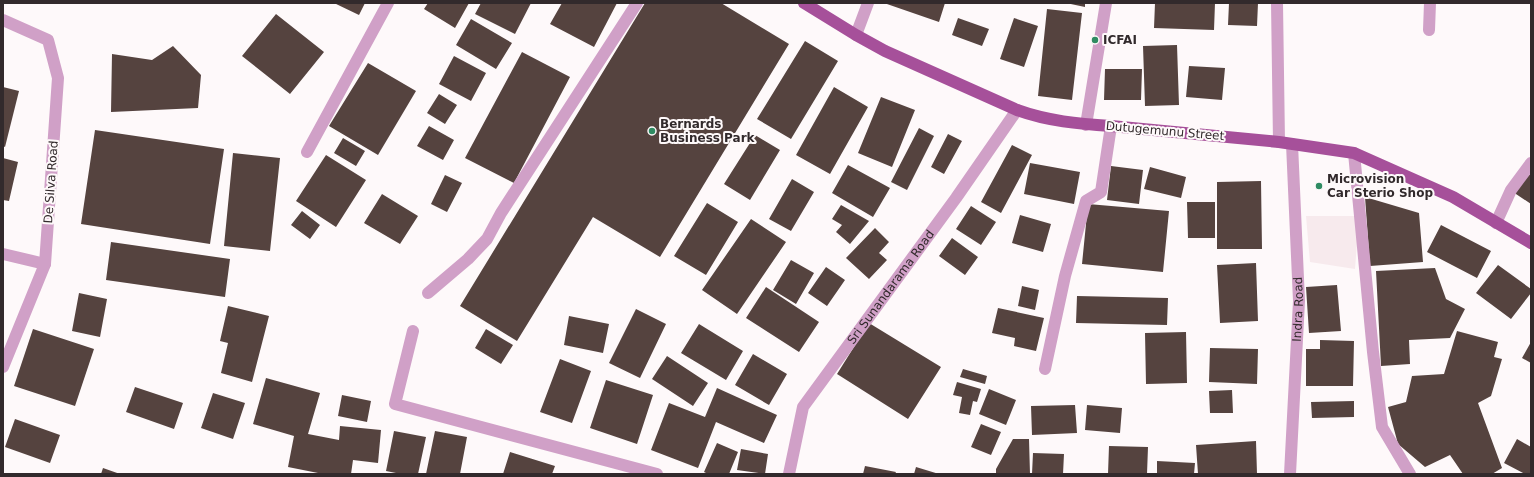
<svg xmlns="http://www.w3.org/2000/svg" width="1534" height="477" font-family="'DejaVu Sans',sans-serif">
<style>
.built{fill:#f7eaed}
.building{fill:#55433f}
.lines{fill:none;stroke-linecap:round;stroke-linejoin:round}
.minor{stroke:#d0a0c7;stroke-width:12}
.major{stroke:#a6509a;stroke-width:12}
.poi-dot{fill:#2f8b62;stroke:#fef9fa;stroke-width:1.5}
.labels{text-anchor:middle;stroke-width:4;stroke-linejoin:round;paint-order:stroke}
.poi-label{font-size:12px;font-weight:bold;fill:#322a2c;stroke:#fef9fa;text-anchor:start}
.street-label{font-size:12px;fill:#322a2c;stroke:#fef9fa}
</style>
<rect width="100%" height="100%" fill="#fef9fa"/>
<!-- built -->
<path class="built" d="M1306,216H1359L1355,269L1310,262Z"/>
<!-- building -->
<path class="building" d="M334,3H365L359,15Z
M428,3H469L455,28L424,9Z
M481,3H531L515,34L475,14Z
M562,3H617L594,47L550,24Z
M645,3H721L789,44L660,257L593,217L517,341L460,306Z
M884,3H945L939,22Z
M1066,3H1085V7Z
M1155,3H1215L1214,30L1154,28Z
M1229,3H1258L1257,26L1228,25Z
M1047,9L1082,13L1072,100L1038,96Z
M276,14L324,52L290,94L242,56Z
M958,18L989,29L982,46L952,35Z
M1014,18L1038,26L1024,67L1000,59Z
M471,19L512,43L496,69L456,45Z
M805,41L838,61L791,139L757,119Z
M1177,45L1179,105L1145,106L1143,46Z
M173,46L201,75L198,108L111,112L112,54L152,60Z
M522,52L570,77L514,183L465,158Z
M454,56L486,73L471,101L439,84Z
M368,63L416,91L378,155L329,126Z
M1189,66L1225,68L1222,100L1186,97Z
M1105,69H1142L1141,100H1104Z
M3,87L19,91L5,147L3,146Z
M834,87L868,107L830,174L796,155Z
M439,94L457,105L445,124L427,113Z
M881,97L915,110L892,167L858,153Z
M429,126L454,140L443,160L417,146Z
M919,128L934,136L907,190L891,182Z
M95,130L224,149L210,244L81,224Z
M948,134L962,141L944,174L931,167Z
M755,135L780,150L750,200L724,184Z
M343,138L365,151L356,166L334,153Z
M1012,145L1032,155L1001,213L981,202Z
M233,153L280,158L270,251L224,246Z
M326,155L366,180L336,227L296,201Z
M3,158L18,162L9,201L3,200Z
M1030,163L1080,172L1074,204L1024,194Z
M848,165L890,188L873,217L832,193Z
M1111,166L1143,170L1139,204L1107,200Z
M1150,167L1186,177L1181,198L1144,189Z
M1531,173V204L1513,192Z
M445,175L462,183L447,212L431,204Z
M792,179L814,192L791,231L769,219Z
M1261,181L1262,249H1217V182Z
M382,194L418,216L400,244L364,223Z
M1365,197L1419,213L1423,262L1370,266Z
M1187,202H1215V238H1188Z
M707,203L738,222L706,275L674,256Z
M1088,204L1169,211L1163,272L1082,264Z
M841,205L869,221L850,244L836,232L842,225L832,219Z
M971,206L996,222L981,245L956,229Z
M302,211L320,225L310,239L291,225Z
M1020,215L1051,224L1043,252L1012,243Z
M751,219L786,242L737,314L702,290Z
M1441,225L1491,251L1477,278L1427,252Z
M875,228L889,242L879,253L887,260L869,279L846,258Z
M952,238L978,257L965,275L939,256Z
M111,242L230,259L225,297L106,280Z
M791,260L814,273L796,304L773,290Z
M1256,263L1258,321L1220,323L1217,265Z
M1498,265L1531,289V293L1511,319L1476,293Z
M826,267L845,280L827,306L808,293Z
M1435,268L1446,299L1465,309L1450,338L1409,340L1410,364L1381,366L1376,271Z
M1337,285L1341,331L1309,333L1306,287Z
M1022,286L1039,290L1035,310L1018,306Z
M766,287L819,322L799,352L746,318Z
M79,293L107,299L100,337L72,331Z
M1077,296L1168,298L1167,325L1076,323Z
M228,306L269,316L252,382L221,373L228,343L220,341Z
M998,308L1044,318L1036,351L1014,346L1015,338L992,333Z
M636,309L666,324L640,378L609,363Z
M569,316L609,324L603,353L564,345Z
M869,323L941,367L908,419L837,374Z
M699,324L743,351L726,380L681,353Z
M33,329L94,349L75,406L14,386Z
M486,329L513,345L501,364L475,348Z
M1457,331L1498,342L1494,357L1502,359L1491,396L1478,403L1502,468L1492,474H1463L1450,455L1425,467L1398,444L1388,407L1406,402L1412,376L1444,374Z
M1186,332L1187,383L1146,384L1145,333Z
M1320,340L1354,341L1353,386H1306V349H1320Z
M1531,342V363L1522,358Z
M1210,348L1258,349L1257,384L1209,382Z
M753,354L787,374L769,405L735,385Z
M667,356L708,383L693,406L652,379Z
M560,359L591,371L572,423L540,412Z
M963,369L987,376L985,384L960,377Z
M266,378L320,393L308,434L339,440L340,426L381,430L378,463L353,460L351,474H323L288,467L294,436L253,424Z
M606,380L653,395L637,444L590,428Z
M957,382L981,389L977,402L973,401L970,415L959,413L962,397L953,395Z
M135,387L183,403L174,429L126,412Z
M717,388L777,415L764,443L716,422L698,468L651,450L669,403L705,417Z
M989,389L1016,400L1006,425L979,414Z
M1232,390L1233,413H1210L1209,391Z
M213,393L245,403L233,439L201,428Z
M342,395L371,401L367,422L338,416Z
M1354,401V417L1312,418L1311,402Z
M1075,405L1077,433L1032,435L1031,406Z
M1087,405L1122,408L1120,433L1085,430Z
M15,419L60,435L50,463L5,447Z
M981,424L1001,432L991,455L971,447Z
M394,431L426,437L418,474H401L386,471Z
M435,431L467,437L460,474H426Z
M1013,439H1029L1030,474H996V469Z
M1517,439L1531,447V474H1525L1504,463Z
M1256,441L1257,474H1198L1196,445Z
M717,443L738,452L729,474H708L704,472Z
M1109,446L1148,447L1147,474H1108Z
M741,449L768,454L765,474L737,470Z
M510,452L555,466L552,474H503Z
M1033,453L1064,454L1063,474H1032Z
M1157,461L1195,463L1194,474H1157Z
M865,466L896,472L895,474H863Z
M916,467L939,474H914Z
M103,468L120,474H101Z"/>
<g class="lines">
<!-- minor -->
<g class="minor">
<path d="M1277,3L1279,142"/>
<path d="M3,20L48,40L58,78L45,264L3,367"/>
<path d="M1429,30L1430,3"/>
<path d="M856,35L868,3"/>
<path d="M1086,125L1106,3"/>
<path d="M307,152L388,3"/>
<path d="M1354,153L1373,352L1382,427L1410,474"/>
<path d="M1496,223L1511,190L1531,163"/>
<path d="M3,254L45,264"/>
<path d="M428,293L468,259L487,239L501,213L637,3"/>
<path d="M413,331L395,404L657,474"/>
<path d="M1045,369L1065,276L1086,201L1101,192L1111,126"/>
<path id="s1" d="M789,474L803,407L956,198L1017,110"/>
<path id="s2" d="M1290,474L1299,301L1292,144"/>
</g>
<!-- major -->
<path class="major" d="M804,3L856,35L885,51L1017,110C1047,121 1079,124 1111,126L1279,142L1354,153L1453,197L1531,243"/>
</g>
<!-- markers -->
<g class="poi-dot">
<circle cx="1095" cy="40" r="4"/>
<circle cx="652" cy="131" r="4"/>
<circle cx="1319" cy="186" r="4"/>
</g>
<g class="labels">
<!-- poi labels -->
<g class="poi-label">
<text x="1103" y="44">ICFAI</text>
<text x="660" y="128">Bernards<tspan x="660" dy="14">Business Park</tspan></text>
<text x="1327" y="183">Microvision<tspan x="1327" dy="14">Car Sterio Shop</tspan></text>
</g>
<!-- street labels -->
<g class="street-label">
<text transform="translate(1165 131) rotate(5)" y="4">Dutugemunu Street</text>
<text transform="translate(51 182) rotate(-86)" y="4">De Silva Road</text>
<text dy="4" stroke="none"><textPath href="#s1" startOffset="217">Sri Sunandarama Road</textPath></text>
<text dy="4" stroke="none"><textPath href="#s2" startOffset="165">Indra Road</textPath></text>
</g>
</g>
<!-- border -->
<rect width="1534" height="477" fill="none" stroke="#322a2c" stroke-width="8"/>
</svg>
